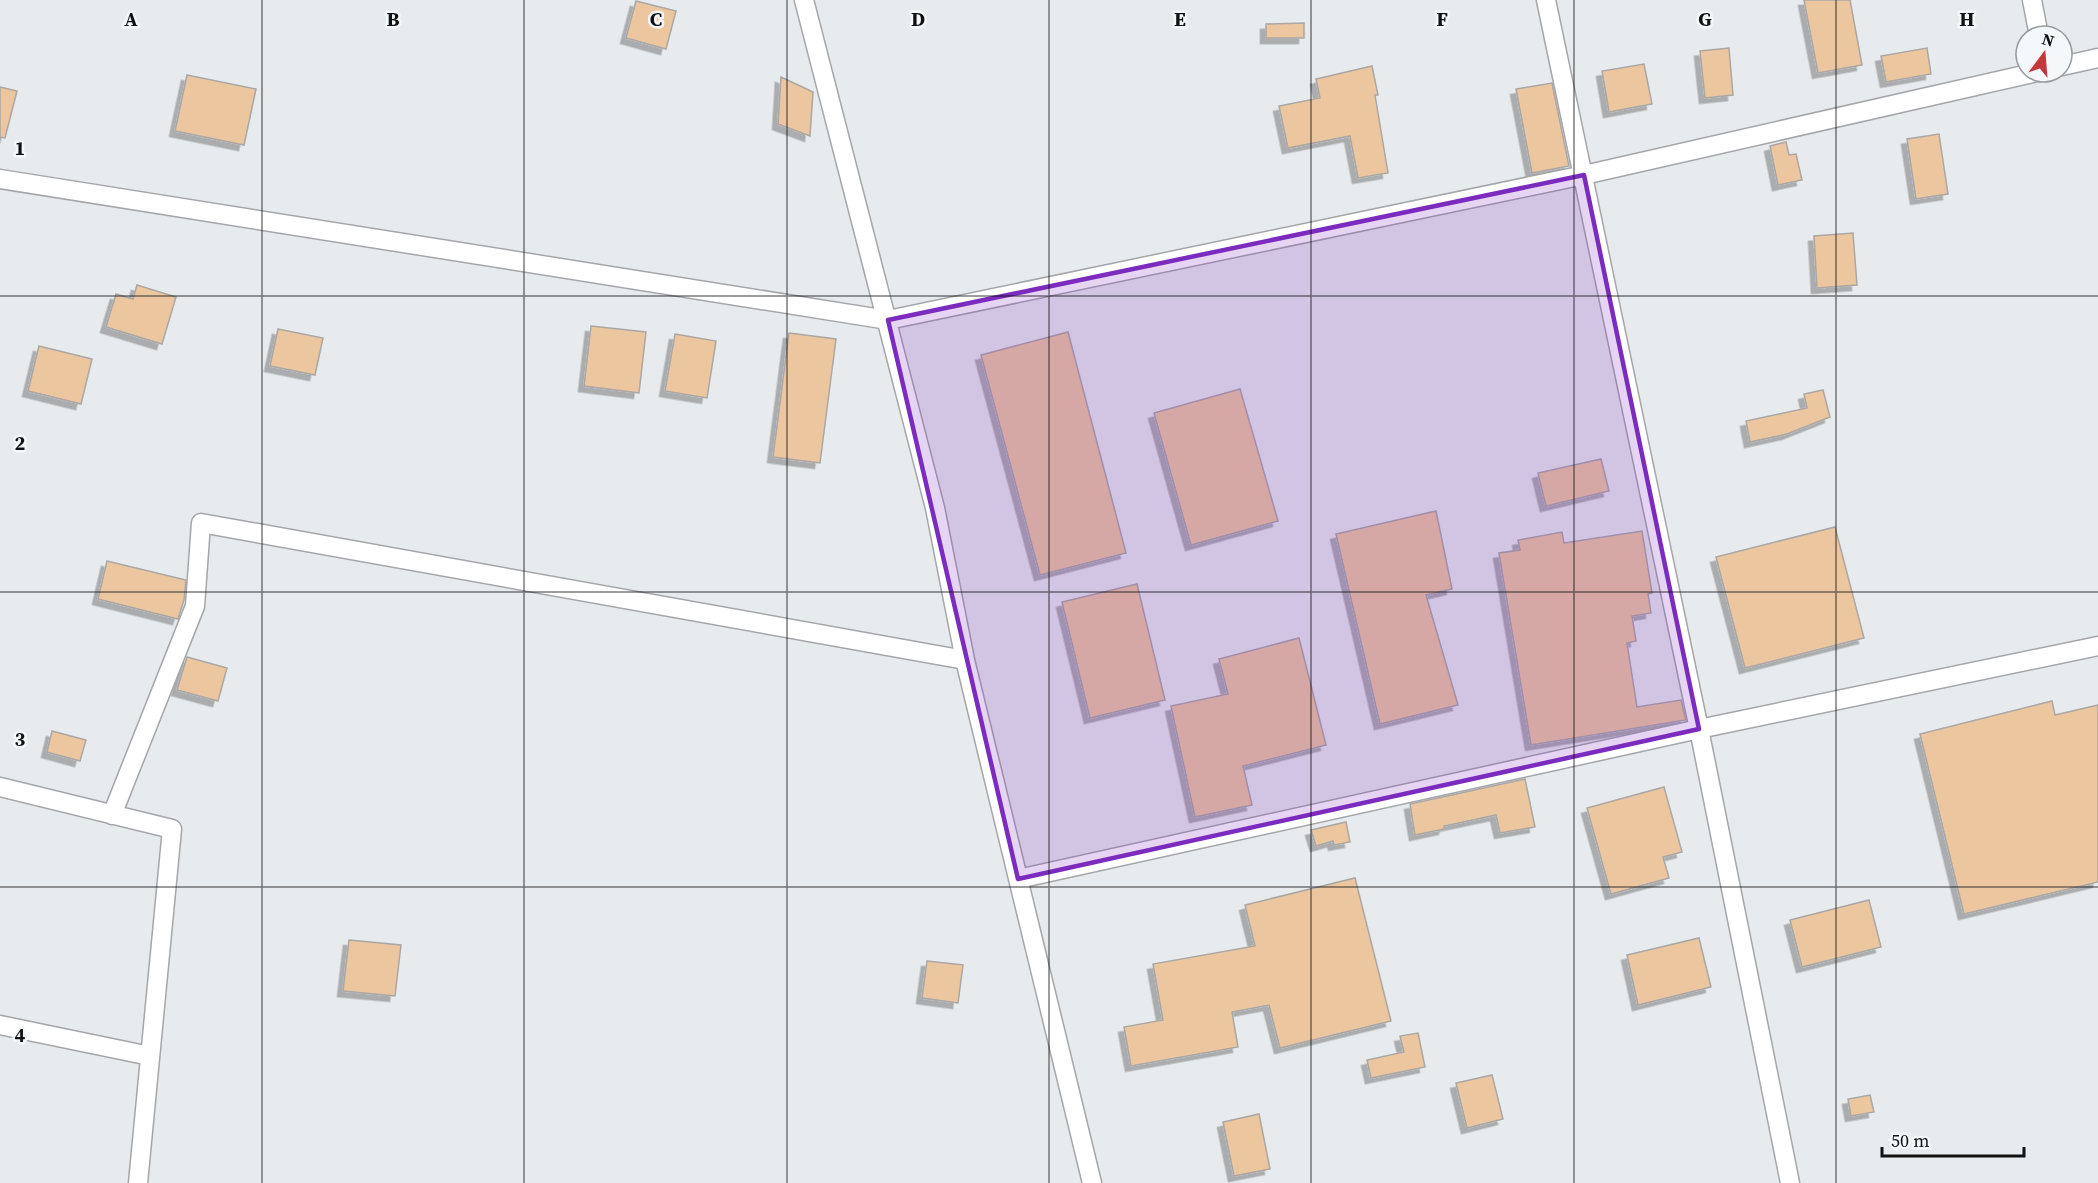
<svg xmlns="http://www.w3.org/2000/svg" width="2098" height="1183" font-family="'Source Serif 4',serif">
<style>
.building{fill:#ecc69f;stroke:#aaa7a5;stroke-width:1.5;filter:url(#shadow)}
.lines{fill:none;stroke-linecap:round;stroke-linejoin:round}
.minor-casing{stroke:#a4a6a9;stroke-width:21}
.minor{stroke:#fff;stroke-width:18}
.marked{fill:#7b2cbf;fill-opacity:0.2;stroke:#7b2cbf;stroke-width:4.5;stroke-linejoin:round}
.grid{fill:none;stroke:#101112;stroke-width:1.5;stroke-opacity:0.55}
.grid-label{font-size:20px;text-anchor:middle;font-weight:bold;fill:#101112;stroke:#f5f8fb;stroke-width:5;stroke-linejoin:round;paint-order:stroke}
</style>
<defs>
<filter id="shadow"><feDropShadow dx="-5.5" dy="5.5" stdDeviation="0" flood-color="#0004"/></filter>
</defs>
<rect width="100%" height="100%" fill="#e8ebed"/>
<!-- building -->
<path class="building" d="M1804,0H1850L1862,65L1818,73Z
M636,1L676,11L666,49L626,38Z
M1304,23V38H1266V24Z
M1729,48L1733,95L1705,98L1700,51Z
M1927,48L1931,74L1886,82L1881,56Z
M1644,64L1652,104L1609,112L1602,71Z
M1372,66L1378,95H1375L1388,173L1358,178L1350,136L1288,148L1279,106L1320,98L1316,79Z
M187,75L256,89L244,145L175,131Z
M781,77L813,92L810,136L778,124Z
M1552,83L1569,166L1532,173L1516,89Z
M0,87L17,91L5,138L0,137Z
M1939,134L1948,194L1916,199L1907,139Z
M1786,142L1789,155L1796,154L1802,180L1778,185L1770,146Z
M1853,233L1857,285L1817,288L1814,236Z
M137,285L176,297L162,344L106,327L116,294L133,299Z
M591,326L646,332L639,393L584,386Z
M278,329L323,338L315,375L270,366Z
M1068,332L1126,553L1040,575L981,355Z
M789,333L836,339L820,463L773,457Z
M675,334L716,341L707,398L665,391Z
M39,346L92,359L81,404L28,391Z
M1240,389L1278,521L1191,545L1154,413Z
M1823,390L1830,417L1787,434L1750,442L1746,421L1807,408L1804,394Z
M1601,459L1609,491L1546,506L1538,473Z
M1436,511L1452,589L1426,595L1458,705L1380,724L1336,534Z
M1835,527L1864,638L1745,668L1716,557Z
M1642,531L1652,593L1648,594L1651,613L1632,616L1636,641L1627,643L1637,707L1681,700L1686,720L1531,745L1499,553L1520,550L1518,540L1562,532L1564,543Z
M107,561L186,580L184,600L178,619L98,599Z
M1137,584L1165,700L1090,718L1062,602Z
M1299,638L1326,745L1243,766L1252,805L1195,817L1171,706L1228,694L1219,659Z
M187,657L227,668L218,701L177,690Z
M2052,701L2055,715L2098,705V882L1964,914L1920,734Z
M52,731L86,740L80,761L47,752Z
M1525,779L1535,827L1500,833L1496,815L1444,826V829L1415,835L1410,804Z
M1664,787L1682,852L1663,857L1669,878L1611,894L1587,808Z
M1346,822L1350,842L1334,845L1333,841L1316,846L1311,830Z
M1355,878L1391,1021L1280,1048L1269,1005L1232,1012L1238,1047L1131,1066L1124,1027L1163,1020L1153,964L1255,946L1245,905Z
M1869,900L1881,947L1802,967L1790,920Z
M1699,938L1711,987L1638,1005L1627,955Z
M349,940L401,945L395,996L343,991Z
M927,961L963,965L958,1003L922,998Z
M1418,1033L1425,1067L1371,1078L1367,1060L1404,1052L1400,1036Z
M1492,1075L1503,1119L1467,1128L1456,1083Z
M1870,1095L1874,1112L1851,1116L1848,1099Z
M1259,1114L1270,1169L1234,1176L1223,1122Z"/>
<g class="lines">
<defs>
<path id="minor" d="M804,0L935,508L965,660L1092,1183
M1546,0L1699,729L1790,1183
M2032,0L2039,36
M2062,66L2098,58
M0,179L888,320L1584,175L2037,72
M0,787L172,829L138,1183
M112,815L195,606L201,523L965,660
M1018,879L1699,729L2098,646
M0,1025L150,1056"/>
</defs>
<!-- minor casing -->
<use href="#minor" class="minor-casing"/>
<!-- minor -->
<use href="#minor" class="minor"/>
</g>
<!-- marked area -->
<path class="marked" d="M1584,175L1699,729L1018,879L888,320Z"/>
<!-- grid -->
<path class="grid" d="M262,0V1183M524,0V1183M787,0V1183M1049,0V1183M1311,0V1183M1574,0V1183M1836,0V1183M0,296H2098M0,592H2098M0,887H2098"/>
<g class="grid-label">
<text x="131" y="26">A</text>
<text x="393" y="26">B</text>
<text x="656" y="26">C</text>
<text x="918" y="26">D</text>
<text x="1180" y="26">E</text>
<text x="1442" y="26">F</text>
<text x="1705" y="26">G</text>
<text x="1967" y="26">H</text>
<text x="20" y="155">1</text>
<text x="20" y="450">2</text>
<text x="20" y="746">3</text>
<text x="20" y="1042">4</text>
</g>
<!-- north arrow -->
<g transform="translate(2044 54) rotate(16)"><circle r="28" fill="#f5f8fb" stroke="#999c9e" stroke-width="1.5"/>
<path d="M0-4.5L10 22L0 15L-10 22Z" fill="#c6373d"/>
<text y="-9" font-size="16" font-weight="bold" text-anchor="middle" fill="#101112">N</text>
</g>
<!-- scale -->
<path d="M1882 1147v9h142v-9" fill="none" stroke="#101112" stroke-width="3"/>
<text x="1891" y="1147" font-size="18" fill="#101112" stroke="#f5f8fb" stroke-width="4.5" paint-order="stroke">50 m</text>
</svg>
